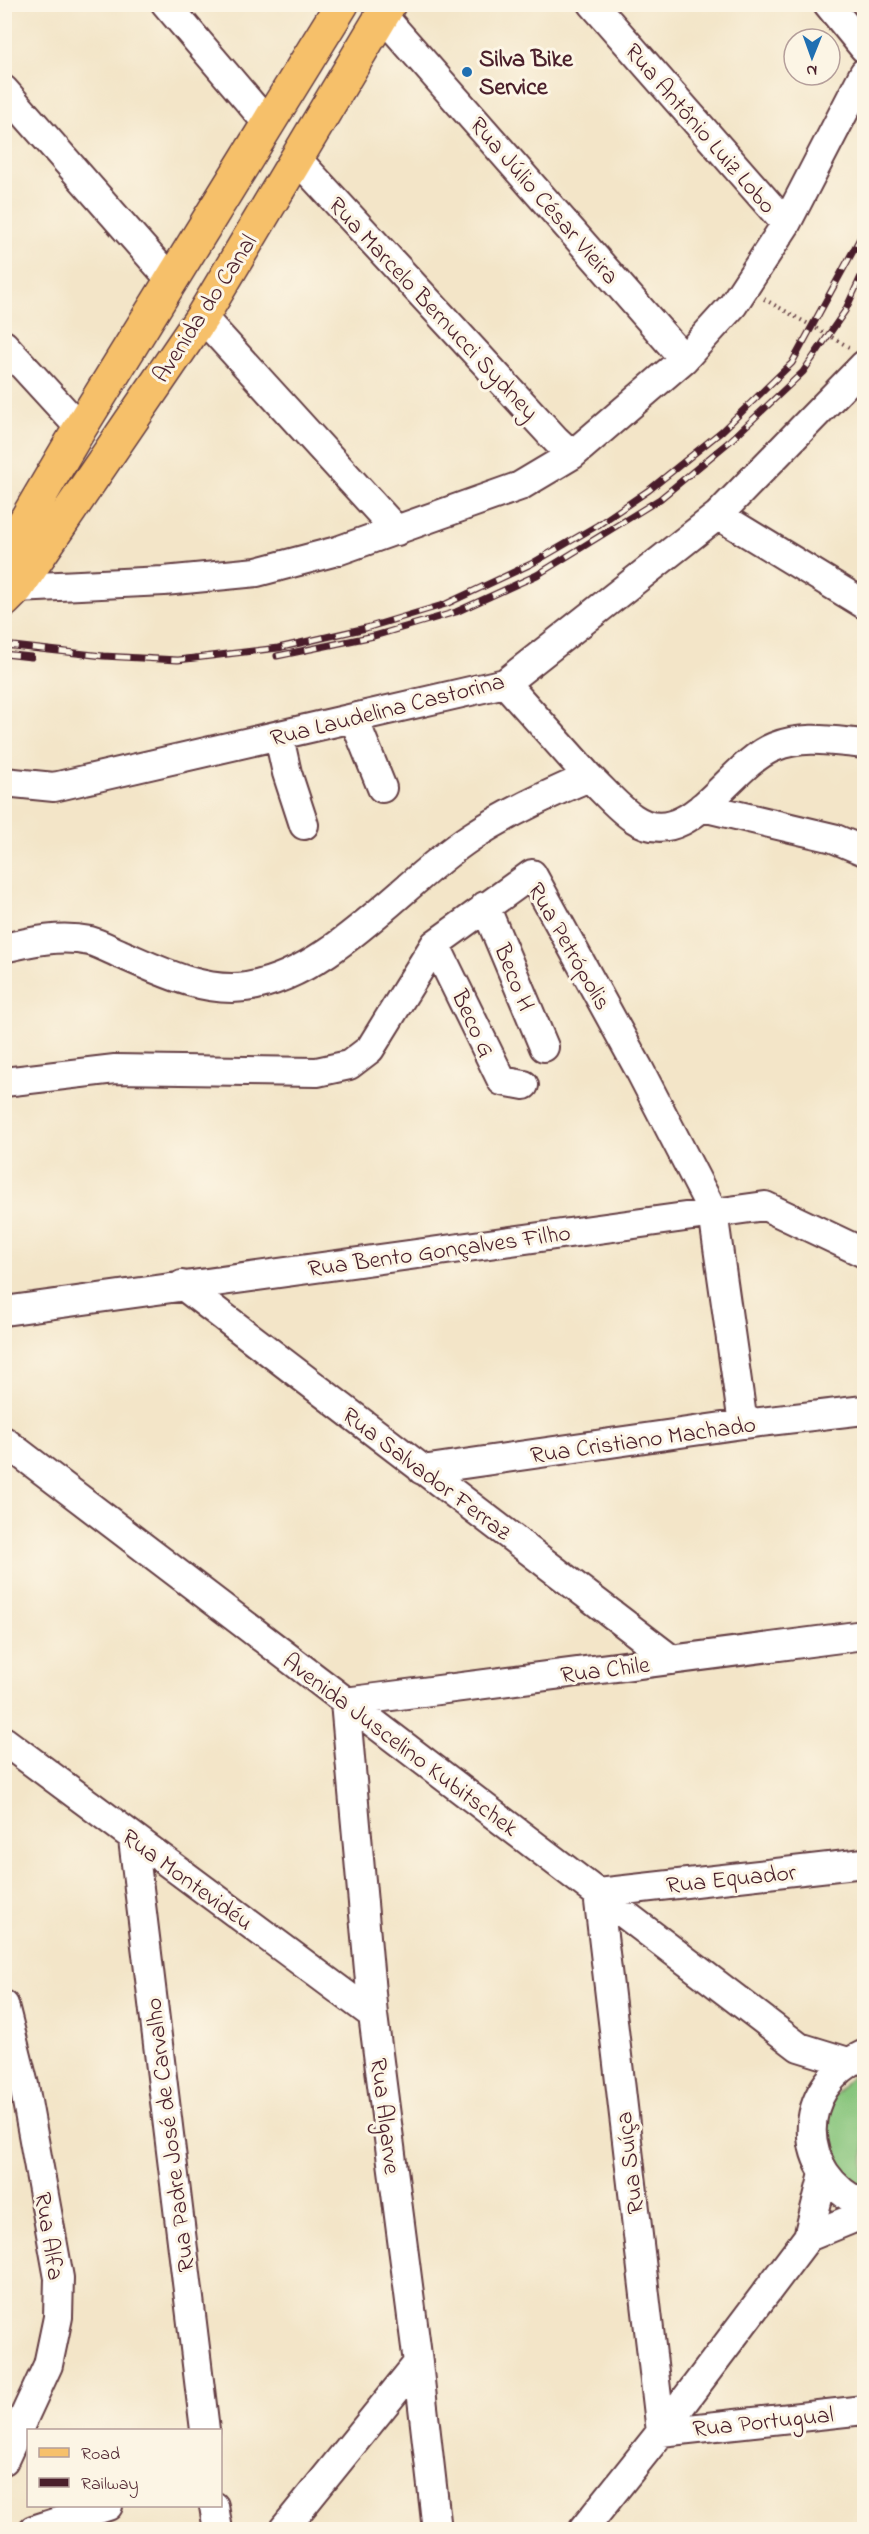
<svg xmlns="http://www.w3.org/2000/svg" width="869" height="2534" font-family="'Indie Flower',sans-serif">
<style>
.green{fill:#87c57c;stroke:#687254;stroke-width:1.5}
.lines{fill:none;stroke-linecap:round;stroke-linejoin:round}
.minor-casing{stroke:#633d43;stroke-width:32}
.major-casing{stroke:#633d43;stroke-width:36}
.path{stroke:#633d43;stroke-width:4;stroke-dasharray:1.5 4.5;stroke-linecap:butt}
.minor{stroke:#fff;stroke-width:28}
.major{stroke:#f6c06b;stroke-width:33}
.rail-casing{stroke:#4a1f2b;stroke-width:7}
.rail{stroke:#fcf5e5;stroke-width:4.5;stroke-dasharray:14;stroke-linecap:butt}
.poi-dot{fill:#1f6fb2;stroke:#fcf5e5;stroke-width:2}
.labels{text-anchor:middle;stroke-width:6;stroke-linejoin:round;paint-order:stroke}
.poi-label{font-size:24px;font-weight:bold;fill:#4a1f2b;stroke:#fcf5e5;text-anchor:start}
.street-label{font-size:24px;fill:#4a1f2b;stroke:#fcf5e5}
</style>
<rect width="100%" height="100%" fill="#fcf5e5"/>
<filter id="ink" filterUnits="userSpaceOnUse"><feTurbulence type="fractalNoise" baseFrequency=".0167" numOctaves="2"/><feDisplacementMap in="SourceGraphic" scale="12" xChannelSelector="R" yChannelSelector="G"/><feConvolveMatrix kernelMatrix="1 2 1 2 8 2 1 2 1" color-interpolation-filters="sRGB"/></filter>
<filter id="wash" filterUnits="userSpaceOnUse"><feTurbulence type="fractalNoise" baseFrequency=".008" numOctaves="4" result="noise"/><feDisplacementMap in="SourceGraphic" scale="24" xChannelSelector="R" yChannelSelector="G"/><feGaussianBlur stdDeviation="1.35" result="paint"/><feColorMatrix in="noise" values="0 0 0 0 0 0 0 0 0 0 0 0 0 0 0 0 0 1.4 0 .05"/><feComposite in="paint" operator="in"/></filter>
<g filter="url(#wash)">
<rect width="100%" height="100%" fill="#f3e5c8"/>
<!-- green -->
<path class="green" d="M864,2063V2197L825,2156L824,2107Z"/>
</g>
<g filter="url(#ink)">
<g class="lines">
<defs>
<path id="minor" d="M166,4L268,124
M593,4L786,224
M828,4L864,48
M382,15L684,359
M4,90L171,280
M297,159L556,440L572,455
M202,317L397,531
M4,345L80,428
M718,515L864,604
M4,587L17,588L164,581L257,572L337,551L520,486L572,455L684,359L733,305L786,224L864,73
M505,683L589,777
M354,719L382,788
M279,737L287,773L304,825
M4,782L54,787L505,683L718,515L864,365
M702,807L833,838L864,851
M485,906L544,1047
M435,944L502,1081L524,1085
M4,948C33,941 60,935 90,941C101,944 113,951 123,955C160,971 204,993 246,987C332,974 401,883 471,837C508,813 548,794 589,777C603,790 617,807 633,818C688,855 728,765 774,747C804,735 832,741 864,744
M4,1082L115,1069L317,1072L349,1065L370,1049L435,944L532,874L639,1069L713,1212L743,1424
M182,1285L672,1660
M4,1311L765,1206L864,1253
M4,1441L799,2047L848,2062
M422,1470L743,1424L864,1410
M4,1741L373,2015
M133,1839L205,2430
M864,1863L598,1893L661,2432L864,2410
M4,2005L24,2085L59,2278L58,2317L48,2365L4,2460
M863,2055C794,2088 795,2174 864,2205
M808,2237L864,2214
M214,2506L218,2530
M33,2530L108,2506
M283,2530L418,2363
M437,2530L418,2363L373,2015L345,1702L864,1635
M583,2530L661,2432L808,2237L824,2174"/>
<path id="major" d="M4,557L80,428L342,4
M4,601L17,588L202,317L389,4"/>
</defs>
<!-- minor casing -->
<use href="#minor" class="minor-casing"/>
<!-- major casing -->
<use href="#major" class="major-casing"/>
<!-- path -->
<path class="path" d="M764,299L849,347"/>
<!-- minor -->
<use href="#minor" class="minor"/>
<!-- major -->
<use href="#major" class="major"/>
<defs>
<path id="rail" d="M4,645L103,656L178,660L278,648L366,628L446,604L531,564L598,525L649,490L722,431L792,363L864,231
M4,654L31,657
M277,656L374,636L456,612L537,575L660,499L730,441L803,372L845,311L864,270"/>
</defs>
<!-- rail casing -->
<use href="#rail" class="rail-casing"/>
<!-- rail -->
<use href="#rail" class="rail"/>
</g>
</g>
<!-- markers -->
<circle class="poi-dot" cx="467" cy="72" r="6"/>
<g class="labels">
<!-- poi labels -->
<g class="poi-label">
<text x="479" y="66">Silva Bike<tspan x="479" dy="28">Service</tspan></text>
</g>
<!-- street labels -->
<g class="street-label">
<text transform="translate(701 128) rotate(49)" y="8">Rua Antônio Luiz Lobo</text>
<text transform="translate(545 200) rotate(49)" y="8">Rua Júlio César Vieira</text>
<text transform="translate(204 308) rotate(-57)" y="8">Avenida do Canal</text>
<text transform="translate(434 308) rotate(47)" y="8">Rua Marcelo Bernucci Sydney</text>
<text transform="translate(387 709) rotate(-14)" y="8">Rua Laudelina Castorina</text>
<text transform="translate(570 946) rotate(60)" y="8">Rua Petrópolis</text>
<text transform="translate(515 977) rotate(68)" y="8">Beco H</text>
<text transform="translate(474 1023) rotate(65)" y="8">Beco G</text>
<text transform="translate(439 1250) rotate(-8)" y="8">Rua Bento Gonçalves Filho</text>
<text transform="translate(643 1439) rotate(-8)" y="8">Rua Cristiano Machado</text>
<text transform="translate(427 1473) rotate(37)" y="8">Rua Salvador Ferraz</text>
<text transform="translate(605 1669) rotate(-7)" y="8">Rua Chile</text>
<text transform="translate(401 1744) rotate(37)" y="8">Avenida Juscelino Kubitschek</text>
<text transform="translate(731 1878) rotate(-6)" y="8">Rua Equador</text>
<text transform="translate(188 1879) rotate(36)" y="8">Rua Montevidéu</text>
<text transform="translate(386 2116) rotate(83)" y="8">Rua Algarve</text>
<text transform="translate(169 2135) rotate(-97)" y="8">Rua Padre José de Carvalho</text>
<text transform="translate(629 2163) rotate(-97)" y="8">Rua Suíça</text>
<text transform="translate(50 2236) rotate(81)" y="8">Rua Alfa</text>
<text transform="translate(763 2421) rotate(-6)" y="8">Rua Portugual</text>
</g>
</g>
<!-- margin -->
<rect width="869" height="2534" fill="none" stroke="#fcf5e5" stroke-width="24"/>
<!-- legend -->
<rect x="27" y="2429" width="195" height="78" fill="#fcf5e5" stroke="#b59f9b" stroke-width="1.5"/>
<rect x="39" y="2448" width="30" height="9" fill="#f6c06b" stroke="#b59f9b" stroke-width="1.5"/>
<text x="81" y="2459" font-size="18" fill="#4a1f2b">Road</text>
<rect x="39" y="2478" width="30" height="9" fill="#4a1f2b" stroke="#b59f9b" stroke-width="1.5"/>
<text x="81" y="2489" font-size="18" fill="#4a1f2b">Railway</text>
<!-- north arrow -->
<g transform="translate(812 57) rotate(181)"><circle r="28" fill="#fcf5e5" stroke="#b59f9b" stroke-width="1.5"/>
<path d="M0-4.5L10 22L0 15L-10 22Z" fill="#1f6fb2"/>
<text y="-9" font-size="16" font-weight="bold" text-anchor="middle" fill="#4a1f2b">N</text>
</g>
</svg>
